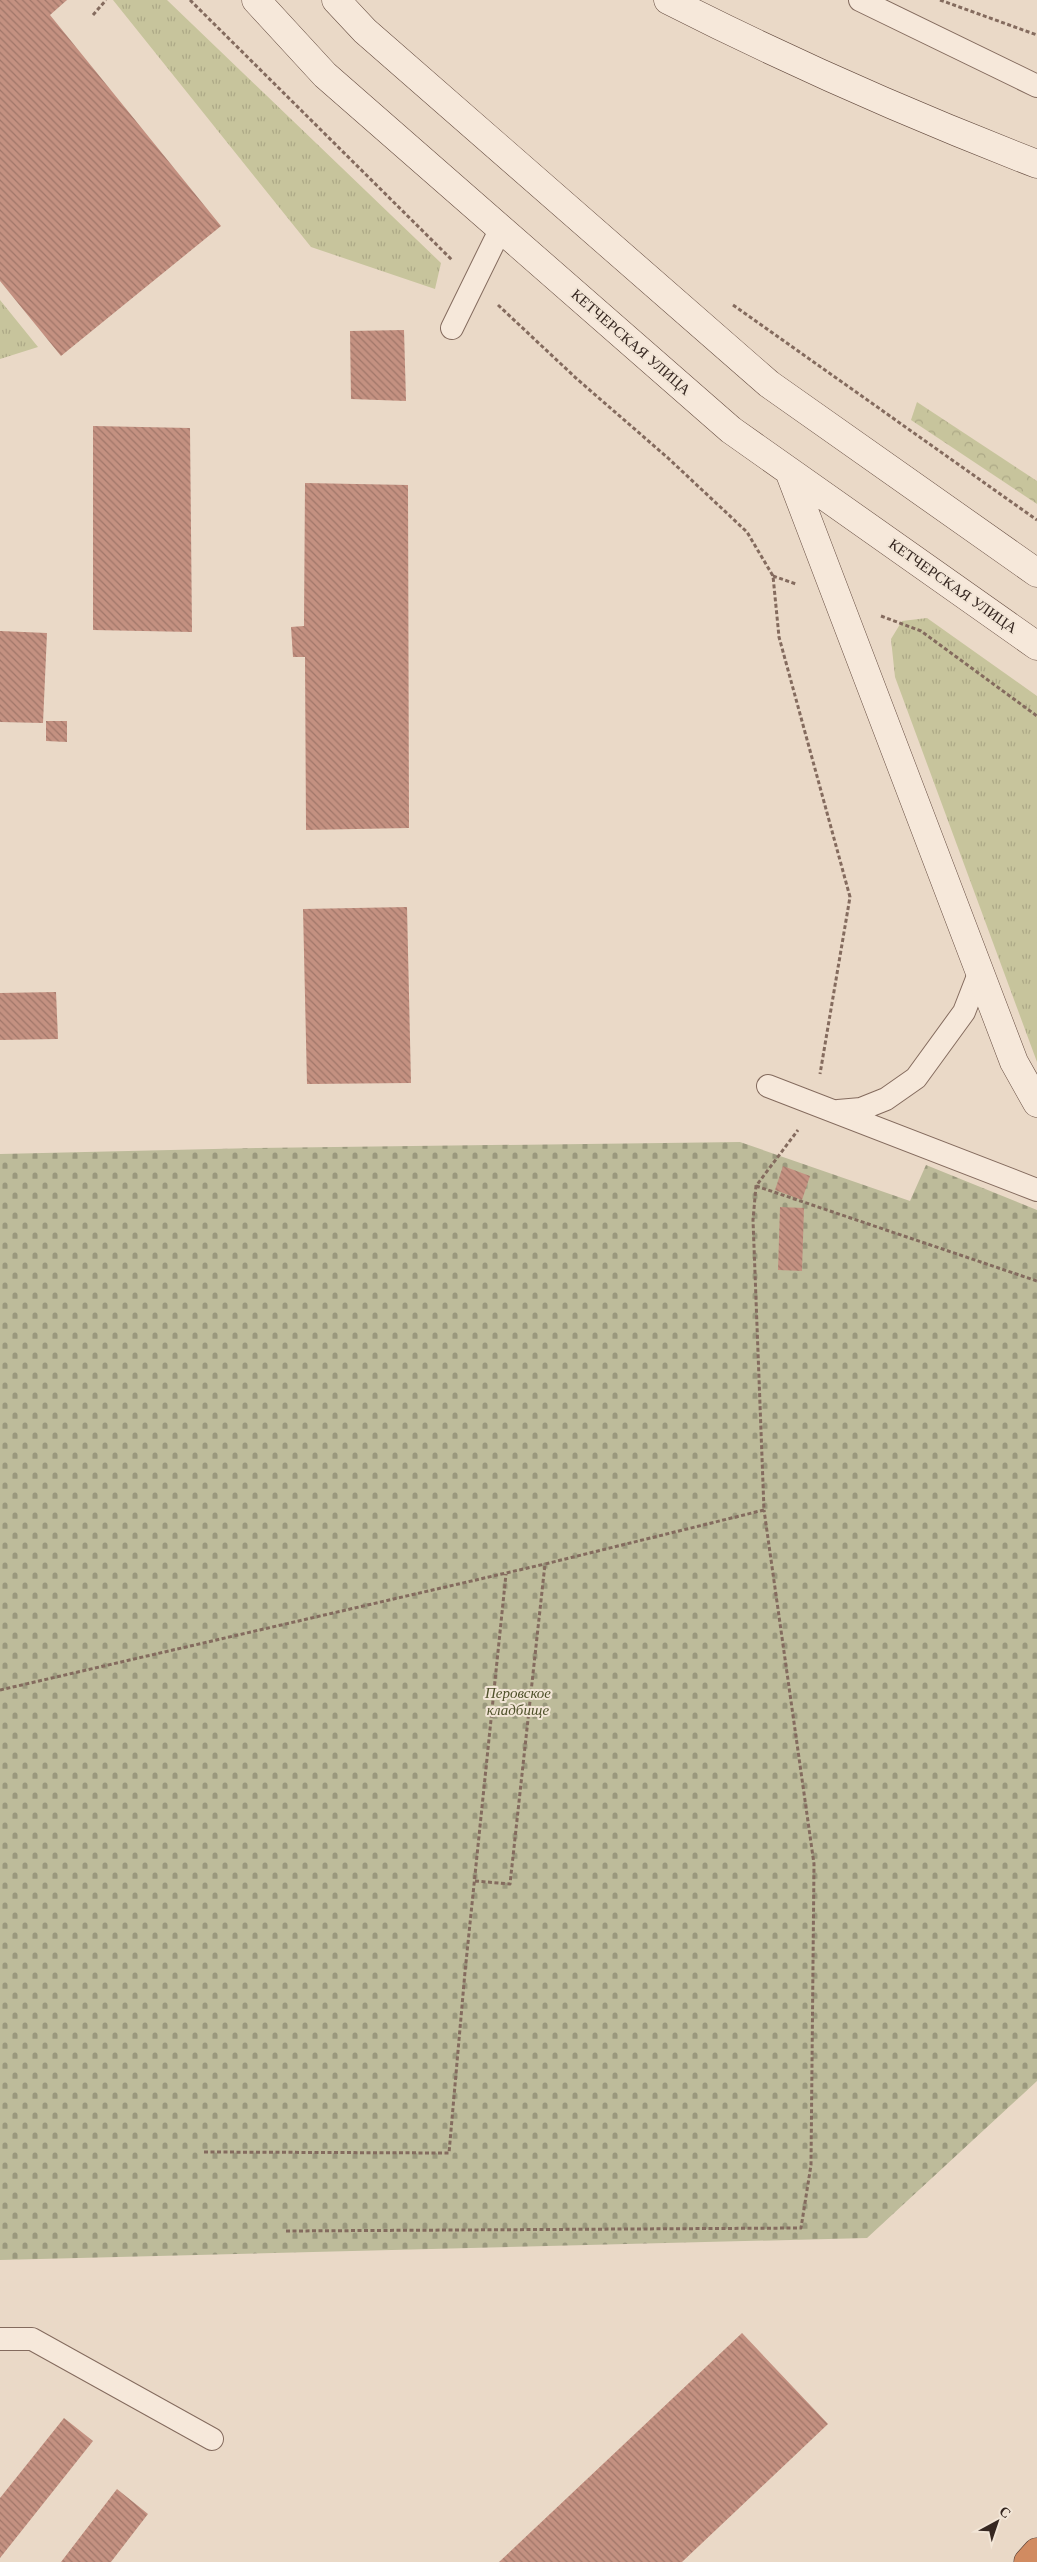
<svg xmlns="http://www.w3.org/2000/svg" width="1037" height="2562" font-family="'Libre Baskerville',serif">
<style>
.grass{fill:url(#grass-tufts)}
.forest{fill:url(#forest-crowns)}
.cemetery{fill:url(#cemetery-stones)}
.building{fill:url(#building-back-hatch)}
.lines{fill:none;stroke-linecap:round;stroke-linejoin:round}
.lane-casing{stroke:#846b5e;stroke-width:24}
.secondary-casing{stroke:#664d41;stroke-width:29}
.highway-casing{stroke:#533b32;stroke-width:29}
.path{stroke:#846b5e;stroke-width:3;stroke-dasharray:4 2.5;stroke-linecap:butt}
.lane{stroke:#f6e8da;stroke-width:22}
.secondary{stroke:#f6e8da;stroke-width:28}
.highway{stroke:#d18b61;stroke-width:28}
.labels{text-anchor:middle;stroke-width:4;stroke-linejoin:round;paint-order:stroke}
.street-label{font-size:15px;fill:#362721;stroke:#f2e5d6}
.park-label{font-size:15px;font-style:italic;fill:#4e5029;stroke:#f2e5d6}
</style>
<defs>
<pattern id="grass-tufts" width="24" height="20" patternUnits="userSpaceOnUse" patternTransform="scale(1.25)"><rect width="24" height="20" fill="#c7c49c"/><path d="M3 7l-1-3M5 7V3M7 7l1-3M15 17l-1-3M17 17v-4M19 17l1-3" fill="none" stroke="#aca886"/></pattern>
<pattern id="forest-crowns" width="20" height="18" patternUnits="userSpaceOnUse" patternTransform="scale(1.25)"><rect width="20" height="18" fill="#c7c49c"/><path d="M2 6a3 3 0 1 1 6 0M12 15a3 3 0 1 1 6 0" fill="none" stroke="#aca886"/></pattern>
<pattern id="cemetery-stones" width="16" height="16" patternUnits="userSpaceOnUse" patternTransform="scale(1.25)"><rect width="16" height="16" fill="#bdbb9a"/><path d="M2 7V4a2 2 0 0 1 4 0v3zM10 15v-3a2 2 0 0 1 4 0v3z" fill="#9a987d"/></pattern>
<pattern id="building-back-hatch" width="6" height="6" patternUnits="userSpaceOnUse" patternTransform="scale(1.25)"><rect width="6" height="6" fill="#c49181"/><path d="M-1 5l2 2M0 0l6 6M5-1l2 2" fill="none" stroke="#a07669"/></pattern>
</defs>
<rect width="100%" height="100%" fill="#ead9c7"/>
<!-- grass -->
<path class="grass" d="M113,0H167L441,263L435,289L311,247Z
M0,300L38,347L0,359Z
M927,618L1037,696V1062L895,677L891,639L902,621Z"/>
<!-- forest -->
<path class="forest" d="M917,402L1037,481V504L911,420Z"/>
<!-- cemetery -->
<path class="cemetery" d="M740,1142L910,1201L926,1165L1037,1210V2081L867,2238L0,2260V1154L257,1148Z"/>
<!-- building -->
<path class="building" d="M0,0H67L50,15L221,226L61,356L0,281Z
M404,330L406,401L351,399L350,331Z
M93,426L190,428L192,632L93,630Z
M305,483L408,485L409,828L306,830L305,657H293L291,627L304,626Z
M0,631L47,633L43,723L0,722Z
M46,721H67V742L46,741Z
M407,907L411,1083L307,1084L303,909Z
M56,992L58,1039L0,1040V993Z
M783,1166L810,1176L802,1200L775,1190Z
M780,1207L804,1208L802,1271L778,1270Z
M742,2333L828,2424L682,2562H499Z
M64,2418L93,2441L0,2558V2498Z
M117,2489L148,2514L111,2562H61Z"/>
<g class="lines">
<defs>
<path id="lane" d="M860,0L1037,86
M452,328L501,228
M768,1086L1037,1190
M838,1111L861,1109L886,1099L916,1078L964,1012L980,971
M0,2339H32L212,2439"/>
<path id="secondary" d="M256,0L325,75L731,430L1037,646
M336,0L365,31L769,384L1037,573
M668,0C786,60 913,116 1037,164
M789,471L1014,1062L1037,1103"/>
<path id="highway" d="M1028,2562L1037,2552"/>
</defs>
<!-- lane casing -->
<use href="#lane" class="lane-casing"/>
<!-- secondary casing -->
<use href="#secondary" class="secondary-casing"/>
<!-- highway casing -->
<use href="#highway" class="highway-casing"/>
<!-- path -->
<path class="path" d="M190,0L452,260
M940,0L1037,35
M93,15L106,0
M498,305L577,379L668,458L747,532L773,576L779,637L850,897L820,1074
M733,305L1037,520
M773,576L796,584
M881,616L921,631L1037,716
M756,1186L1037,1281
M0,1690L545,1564
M475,1881L510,1884L545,1564L764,1510L753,1220L756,1186L798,1130
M204,2152L449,2153L465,1972L506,1574
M286,2231L801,2228L811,2165L814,1864L764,1510"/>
<!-- lane -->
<use href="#lane" class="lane"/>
<!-- secondary -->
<use href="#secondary" class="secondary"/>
<!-- highway -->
<use href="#highway" class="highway"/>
</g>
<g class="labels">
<!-- street labels -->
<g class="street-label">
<text transform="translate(631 342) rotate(41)" y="5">КЕТЧЕРСКАЯ УЛИЦА</text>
<text transform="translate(953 586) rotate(35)" y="5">КЕТЧЕРСКАЯ УЛИЦА</text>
</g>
<!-- park labels -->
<g class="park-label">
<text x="518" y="1698">Перовское<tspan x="518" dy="17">кладбище</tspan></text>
</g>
</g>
<!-- north arrow -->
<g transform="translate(997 2522) rotate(40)" stroke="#f2e5d6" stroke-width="4" paint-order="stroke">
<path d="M0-4L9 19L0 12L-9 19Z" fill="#362721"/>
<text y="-8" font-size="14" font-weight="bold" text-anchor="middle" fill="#362721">С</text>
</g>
</svg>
